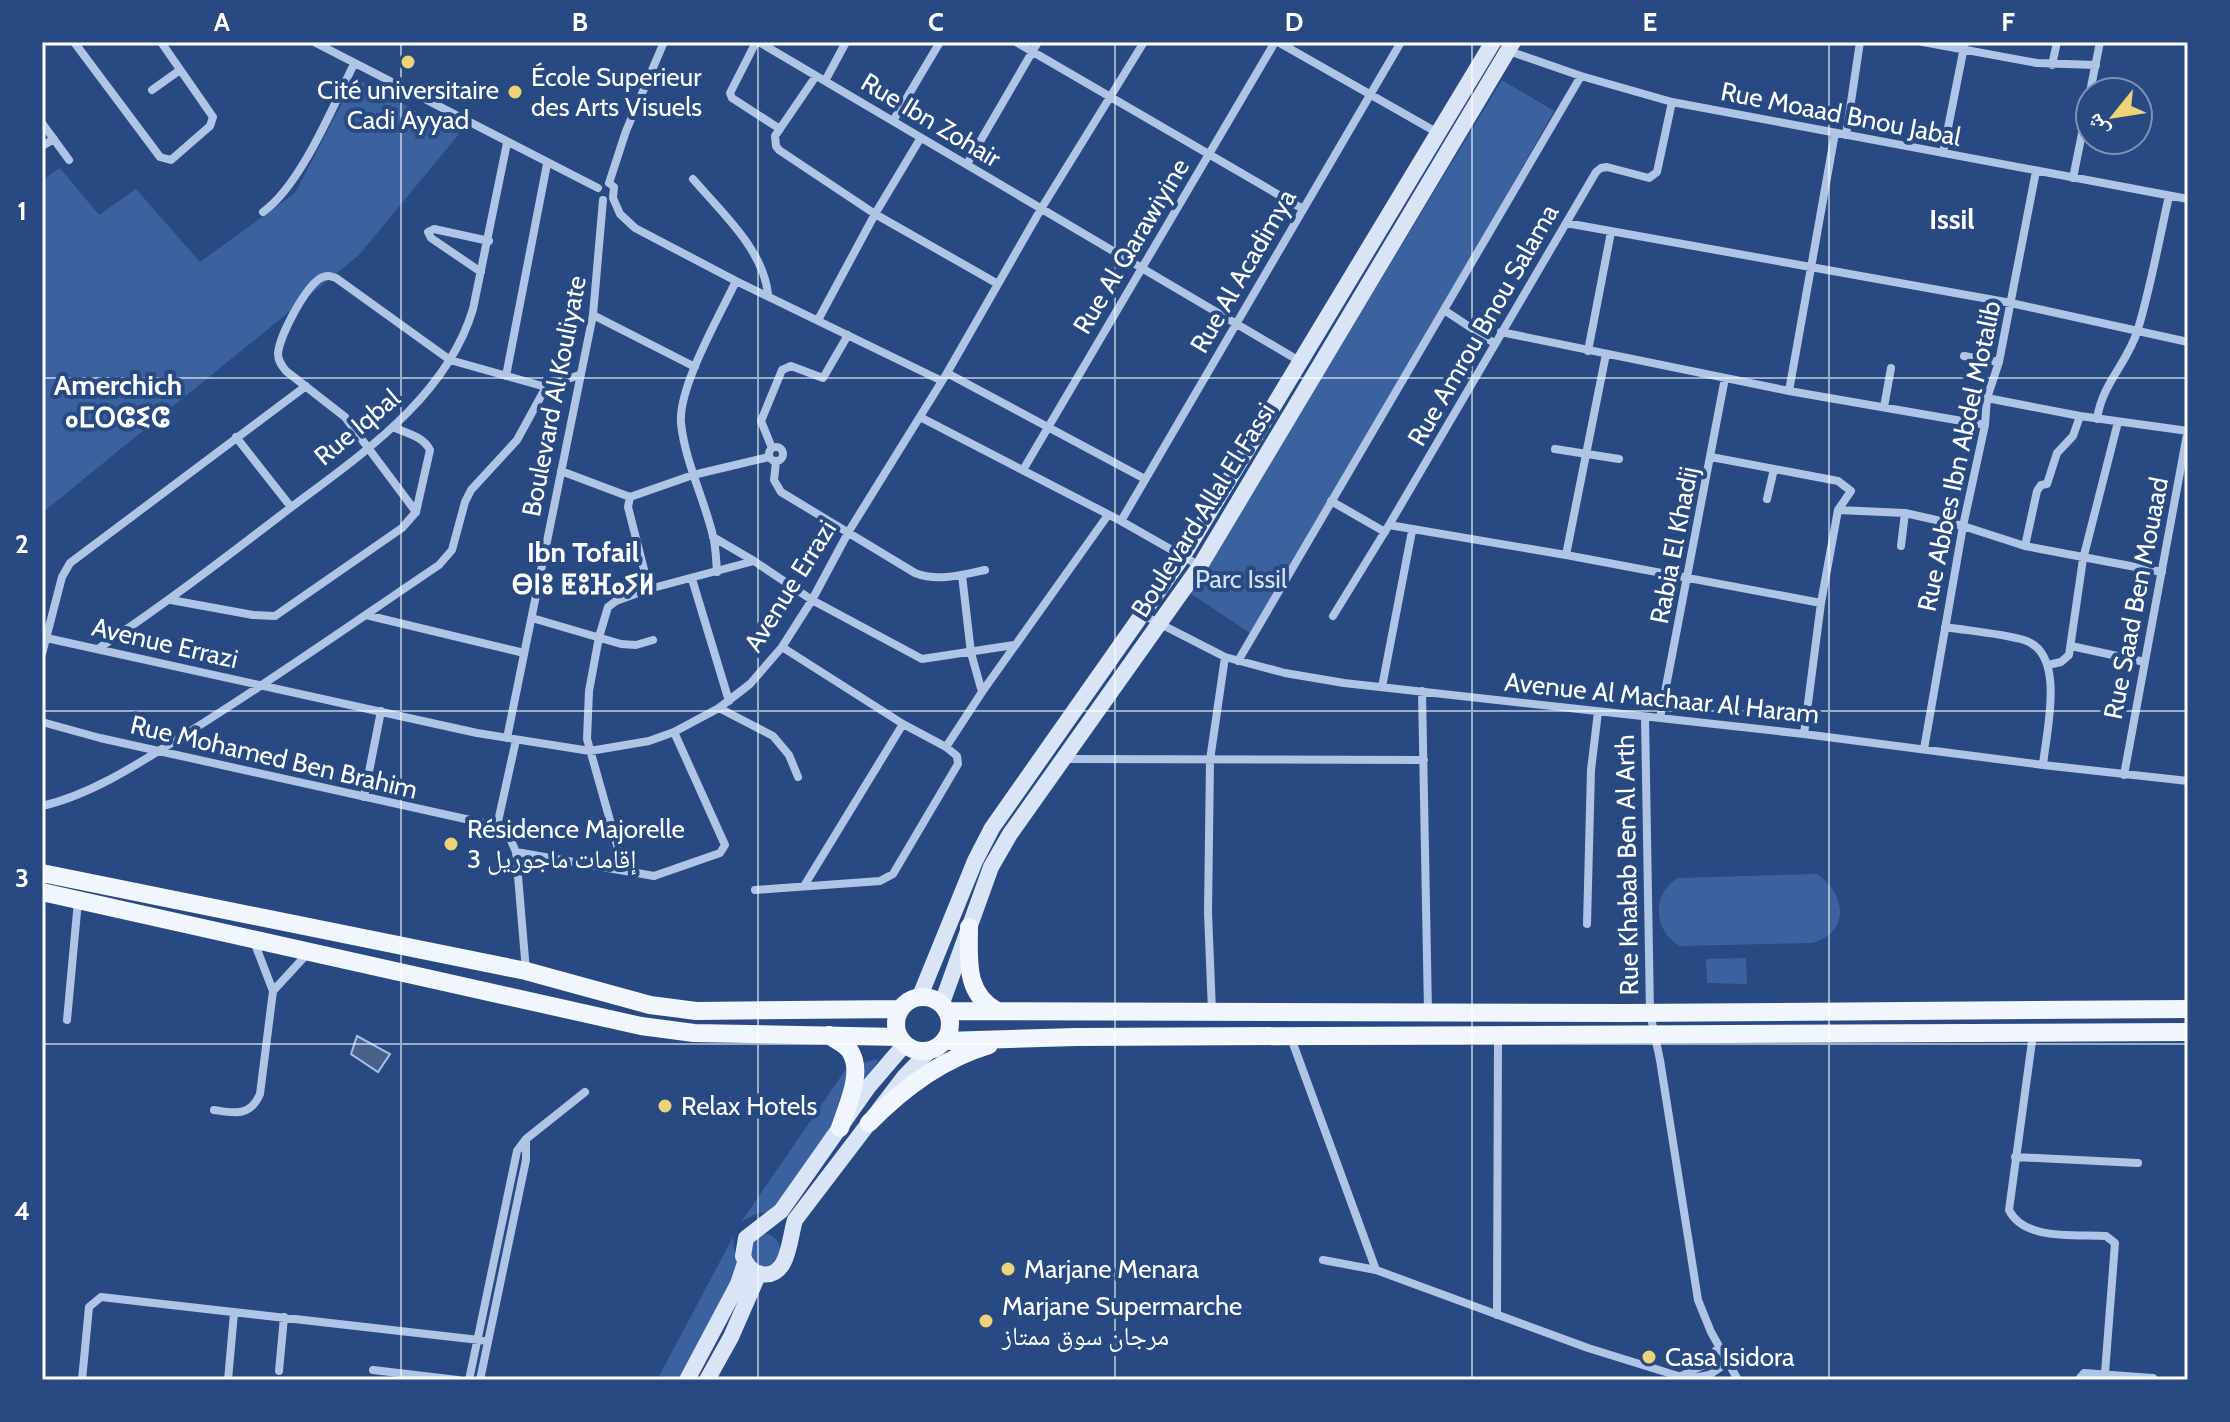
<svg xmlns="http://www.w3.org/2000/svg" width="2230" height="1422" font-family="Cabin,'Noto Naskh Arabic','Noto Sans Tifinagh',sans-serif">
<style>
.green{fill:#3c619f}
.water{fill:#496089;stroke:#a5bfe7;stroke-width:2}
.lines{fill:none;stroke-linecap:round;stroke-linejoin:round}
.minor{stroke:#b0c5e6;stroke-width:8}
.secondary{stroke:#d9e4f6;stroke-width:16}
.primary{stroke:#f1f5fd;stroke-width:18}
.grid{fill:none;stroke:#fff;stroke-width:2;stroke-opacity:0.55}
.poi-dot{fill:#eed476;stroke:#284982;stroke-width:3}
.labels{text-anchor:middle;stroke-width:8;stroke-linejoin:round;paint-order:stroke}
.poi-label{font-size:26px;fill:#fff;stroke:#284982;text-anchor:start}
.street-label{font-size:26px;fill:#fff;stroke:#284982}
.park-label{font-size:26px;fill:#d3e0f5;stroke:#284982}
.neighbourhood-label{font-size:28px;font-weight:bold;fill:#fff;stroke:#284982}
.neatline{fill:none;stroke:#fff;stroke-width:3}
.grid-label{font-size:26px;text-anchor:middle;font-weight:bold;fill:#fff}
</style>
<rect width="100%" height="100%" fill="#284982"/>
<!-- green -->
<path class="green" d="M355,78L459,134L359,255L42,513V180L60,168L99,215L136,189L200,262L295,193Z
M1502,80L1554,111L1393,395L1250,633L1190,593Z
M1817,874C1846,894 1851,932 1812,943L1680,946C1653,931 1651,894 1678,878Z
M1746,958L1747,984L1707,983L1706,959Z
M879,1059L774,1212L758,1213L741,1222L848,1066Z
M748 1250a16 16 0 1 1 32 0a16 16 0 1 1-32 0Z
M733,1237L734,1249L741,1267L680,1380H657Z"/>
<!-- water -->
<path class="water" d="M357,1036L390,1054L378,1072L351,1054Z"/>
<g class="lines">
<!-- minor -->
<path class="minor" d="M74,42L160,157L171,160L210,126L213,117L161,42
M314,42L598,188
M756,42L730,93L732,98L780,129
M759,42L1301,362
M1016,42L1303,209
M1278,42L1438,133
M1923,42L2037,63L2096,65
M1506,50L1581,76L1672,102L2188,199
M2052,65L2057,42
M816,76L775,136L776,146L779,150L875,214L998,284
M825,81L846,42
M152,90L180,70
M2090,92L2100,42
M893,121L940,42
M42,123L69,160
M1846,135L1860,42
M42,146L54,139
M1943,153L1965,42
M967,164L1038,42
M2073,178L2090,94
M693,179C722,213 763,249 768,294
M609,183L614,187L613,198L620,214L635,228L736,281L942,381
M609,183L626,131L664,42
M263,212C301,185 333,106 354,64
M1566,223L2011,303L2188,342
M481,272L431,238L428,232L434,229L489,241
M1444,310L1494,343
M593,315L695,367
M818,320L875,214L920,139
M1501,332L1789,391L1985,425
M1588,351L1611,232
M1964,356L1999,362
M947,373L1145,479
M506,376L547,164
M1789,391L1835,133
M1987,398L2080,416L2188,431
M1884,407L1891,368
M920,417L1121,521L1200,566
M2097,419C2102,383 2128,363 2138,329C2151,286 2159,240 2169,196
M393,427C406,433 423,436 430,450L416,512
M236,437L291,507
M769 454a7 7 0 1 1 14 0a7 7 0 1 1-14 0Z
M772,448L761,421L782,370L791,366L823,378L848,335
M1555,449L1619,459
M1711,457L1838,481L1851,491L1838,510L1821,603L1804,734
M776,462L774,480L781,492L915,573C937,582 962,575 985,570
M1023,470L1275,42
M561,471L630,497
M1767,499L1774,469
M1331,501L1385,532
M1838,510L1905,513L1963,526L2025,546L2162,572
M1121,521L1401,42
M1389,525L1566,555L1821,603
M713,537L754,561
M1901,546L1905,513
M2025,546L2037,491L2041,485L2047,484L2057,453L2073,436L2080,416
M1566,555L1606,354
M717,572C716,560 716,547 713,536C704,498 685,462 681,423C678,387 720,315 736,281
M962,575L971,653L982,692
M692,579L729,701
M649,589L628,507L630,497L693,475L769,457
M171,600L253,615L275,616L402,528L416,512L345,417L286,371C282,366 278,361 278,354C279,336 307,283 323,277C329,275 330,276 336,278L450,360L546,387
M366,615L524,653
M1143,615L1225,657L1285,673L1344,683L1804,734L2043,765L2188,781
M1333,616L1389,525L1596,172L1601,168L1607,167L1649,178L1657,172L1672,102
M532,618L621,644L636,645L653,640
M1945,627C1970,631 1999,633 2024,640C2067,653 2046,732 2043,765
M42,637L477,733L590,751L649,741L674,732L719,708L750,684L782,647L812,600L849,531L947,373L1041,209L1144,42
M2071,646L2145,662
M99,648C162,606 221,561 281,515C354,459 445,402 473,309L507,143
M42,654L62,577L70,563L306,386
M1238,661L1581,76
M2048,665L2061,662L2069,655L2083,559L2118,422
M1382,687L1412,531
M1422,691L1428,1012
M719,708L773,736L789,755L798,777
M1645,717L1650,1013L1660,1060L1698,1300L1711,1332L1738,1380
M1660,718L1725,378
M42,722L100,738L497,826
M507,738L593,315L603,200
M516,740L497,826L507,831L516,852L526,971
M946,747L982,692L1108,515
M1924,749L1963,526L1985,425L1987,398L1999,362L2036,171
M1064,759L1424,760
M2124,775L2188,429
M364,797L381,711
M42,806C94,794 144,760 189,732C274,679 356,621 439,565L452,550L465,502L471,490L517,440L546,387L579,375
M516,852L654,876L720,853L725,845L674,732
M624,870L587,739L589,691L599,637L608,607L616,601L649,589L754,561L812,600L922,659L1014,645
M804,886L903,724
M755,890L880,881L893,874L958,764L957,756L946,747L903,724L782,647
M1587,924L1591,770L1598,712
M273,991L308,953
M1212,1011L1208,913L1210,760L1225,657
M67,1020L78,901
M2033,1034L2009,1210C2024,1241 2076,1234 2106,1236L2115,1243L2105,1373
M1291,1038L1376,1270
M214,1110C235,1113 250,1117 260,1094L273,991L253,939
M2015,1157L2138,1163
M1323,1260L1376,1270L1588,1348L1688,1379L1709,1375L1727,1363
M1497,1315L1498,1037
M373,1370L458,1380
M279,1371L284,1317
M1679,1377L1702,1366L1719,1347
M82,1380L89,1307L101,1297L488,1341
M228,1380L234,1313
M469,1380L517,1151L526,1139L585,1092
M480,1380L526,1160V1139
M2078,1380L2084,1373L2153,1378"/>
<!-- secondary -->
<path class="secondary" d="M920,996L975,861L992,828L1183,556L1493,42
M942,1003L991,867L1010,834L1200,566L1513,42
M905,1044L869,1086L781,1211L746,1238L743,1256C746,1265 752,1272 761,1274C789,1279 789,1239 795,1220L904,1077L929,1051
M687,1380L738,1284L745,1263
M707,1380L731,1337L759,1273"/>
<!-- primary -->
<path class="primary" d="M42,873L526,971L650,1005L696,1011L900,1009
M42,892L641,1026L694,1033L899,1037
M969,927C969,959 964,993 997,1011
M896 1024a27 27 0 1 1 54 0a27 27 0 1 1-54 0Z
M947,1011L1627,1013L2188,1009
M829,1035C835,1040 846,1044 850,1051C864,1072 847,1106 840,1128
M945,1041L1076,1037L2188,1032
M869,1123C903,1088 942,1059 989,1045"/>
</g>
<!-- grid -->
<path class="grid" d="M401,42V1380M758,42V1380M1115,42V1380M1472,42V1380M1829,42V1380M42,378H2188M42,711H2188M42,1044H2188"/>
<!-- markers -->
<g class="poi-dot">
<circle cx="408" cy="62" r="8"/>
<circle cx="515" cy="92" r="8"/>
<circle cx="451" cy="844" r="8"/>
<circle cx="665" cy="1106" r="8"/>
<circle cx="1008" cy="1269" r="8"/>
<circle cx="986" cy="1321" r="8"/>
<circle cx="1649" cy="1357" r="8"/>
</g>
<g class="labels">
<!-- poi labels -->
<g class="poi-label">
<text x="531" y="86">École Superieur<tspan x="531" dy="30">des Arts Visuels</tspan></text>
<text x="408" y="99" text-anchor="middle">Cité universitaire<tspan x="408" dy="30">Cadi Ayyad</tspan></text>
<text x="467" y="838">Résidence Majorelle<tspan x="467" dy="30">إقامات ماجوريل 3</tspan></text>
<text x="681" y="1115">Relax Hotels</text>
<text x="1024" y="1278">Marjane Menara</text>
<text x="1002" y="1315">Marjane Supermarche<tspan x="1002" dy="30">مرجان سوق ممتاز</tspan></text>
<text x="1665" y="1366">Casa Isidora</text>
</g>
<!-- street labels -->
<g class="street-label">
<text transform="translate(1841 114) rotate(11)" y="9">Rue Moaad Bnou Jabal</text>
<text transform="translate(931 120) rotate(31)" y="9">Rue Ibn Zohair</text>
<text transform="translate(1131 246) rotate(-59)" y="9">Rue Al Qarawiyine</text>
<text transform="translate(1243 271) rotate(-60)" y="9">Rue Al Acadimya</text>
<text transform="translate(1483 325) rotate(-60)" y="9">Rue Amrou Bnou Salama</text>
<text transform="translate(554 396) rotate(-79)" y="9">Boulevard Al Kouliyate</text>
<text transform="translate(357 427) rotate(-40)" y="9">Rue Iqbal</text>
<text transform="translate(1959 456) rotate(-78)" y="9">Rue Abbes Ibn Abdel Motalib</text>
<text transform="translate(1203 510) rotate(-58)" y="9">Boulevard Allal El Fassi</text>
<text transform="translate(1674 545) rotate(-79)" y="9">Rabia El Khadij</text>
<text transform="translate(790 586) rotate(-58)" y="9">Avenue Errazi</text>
<text transform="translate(2136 598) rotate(-79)" y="9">Rue Saad Ben Mouaad</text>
<text transform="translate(165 643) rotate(13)" y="9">Avenue Errazi</text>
<text transform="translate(1662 698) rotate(6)" y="9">Avenue Al Machaar Al Haram</text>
<text transform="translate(274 757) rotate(13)" y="9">Rue Mohamed Ben Brahim</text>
<text transform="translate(1627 865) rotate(-91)" y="9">Rue Khabab Ben Al Arth</text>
</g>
<!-- park labels -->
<g class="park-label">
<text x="1241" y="588">Parc Issil</text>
</g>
<!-- neighbourhood labels -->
<g class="neighbourhood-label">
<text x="1952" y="229">Issil</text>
<text x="118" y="395">Amerchich<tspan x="118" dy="32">ⴰⵎⵔⵛⵉⵛ</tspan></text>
<text x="583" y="562">Ibn Tofail<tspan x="583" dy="32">ⴱⵏⵓ ⵟⵓⴼⴰⵢⵍ</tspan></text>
</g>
</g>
<!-- border -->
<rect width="2230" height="1422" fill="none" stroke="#284982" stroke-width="88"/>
<!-- north arrow -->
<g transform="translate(2114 116) rotate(240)"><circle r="38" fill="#284982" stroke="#7e92b4" stroke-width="2"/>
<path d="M0-6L14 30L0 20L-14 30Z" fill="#eed476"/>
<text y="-12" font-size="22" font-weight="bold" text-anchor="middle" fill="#ffffff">ش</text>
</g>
<rect x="44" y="44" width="2142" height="1334" class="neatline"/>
<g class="grid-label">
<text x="222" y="31">A</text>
<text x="580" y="31">B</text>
<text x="936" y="31">C</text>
<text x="1294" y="31">D</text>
<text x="1650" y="31">E</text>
<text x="2008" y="31">F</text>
<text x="22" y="220">1</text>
<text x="22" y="553">2</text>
<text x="22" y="887">3</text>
<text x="22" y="1220">4</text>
</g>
</svg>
